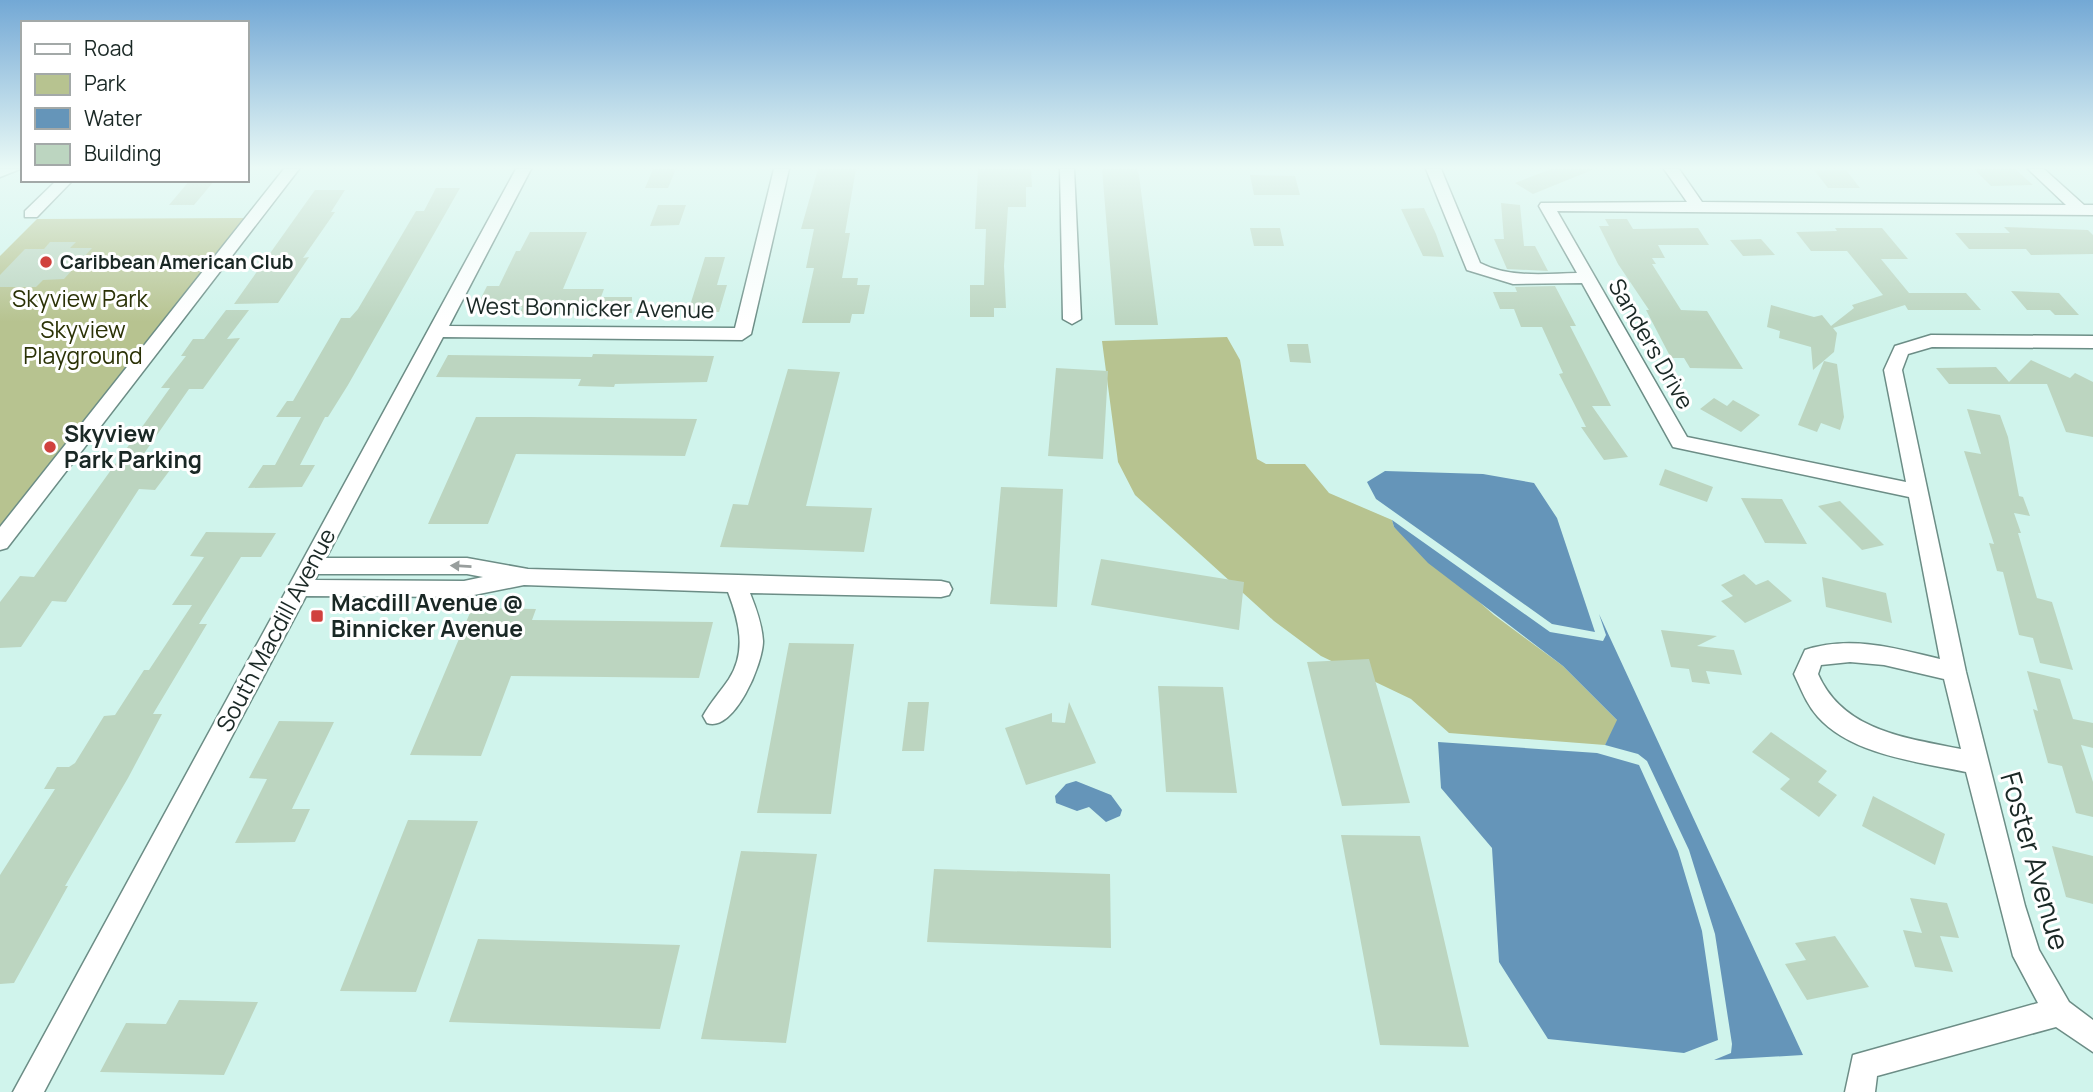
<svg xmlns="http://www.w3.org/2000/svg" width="2093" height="1092" font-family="Manrope,sans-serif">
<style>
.green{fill:#b7c390}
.water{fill:#6595b9}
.building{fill:#bcd5c0}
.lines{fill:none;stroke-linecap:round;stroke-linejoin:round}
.minor-casing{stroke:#6c8d86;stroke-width:3}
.minor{fill:#fff;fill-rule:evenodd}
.oneway{fill:#989e9d}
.poi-dot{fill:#d0423e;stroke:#fff;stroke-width:2.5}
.labels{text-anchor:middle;stroke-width:6;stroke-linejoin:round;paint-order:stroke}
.far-poi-label{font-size:19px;font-weight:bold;fill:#1a2825;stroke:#fff;text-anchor:start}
.park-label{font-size:23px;fill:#2b3206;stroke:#fff}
.street-label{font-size:23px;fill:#1a2825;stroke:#fff}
.poi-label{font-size:23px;font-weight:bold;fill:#1a2825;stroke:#fff;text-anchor:start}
.near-street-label{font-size:28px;fill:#1a2825;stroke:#fff}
</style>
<rect width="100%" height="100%" fill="#d0f4ec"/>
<!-- green -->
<path class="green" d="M244,218L0,527V256L37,219Z
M1227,337L1240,360L1257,459L1266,464H1305L1329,493L1392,520L1394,527L1494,615L1563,666L1618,721L1605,745L1449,733L1411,699L1321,656L1274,621L1135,495L1118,462L1102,341Z"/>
<!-- water -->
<path class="water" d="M1385,471L1483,474L1534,483L1557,518L1595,632L1552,624L1376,499L1367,482Z
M1392,520L1550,632L1603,641L1606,635L1599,614L1803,1055L1714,1060L1731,1053L1732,1044L1715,934L1689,850L1647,761L1638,754L1605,745L1617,720L1563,666L1428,563L1394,527Z
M1438,742L1597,753L1639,765L1678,851L1702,931L1718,1040L1684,1053L1548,1039L1499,962L1492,848L1441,788Z
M1076,781L1111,795L1122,810L1120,816L1106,822L1089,807L1077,811L1056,803L1055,796L1066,784Z"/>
<!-- building -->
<path class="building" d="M653,169H676L668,188H645Z
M818,169H856L845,233H850L842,278H858L857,285H870L864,314H852L850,323H802L814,268H806L814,229H801Z
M978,169H1031L1032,187H1026V207H1008L1004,266L1006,308H994V317H970V285H984L986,229H975Z
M1102,169H1137L1139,175L1158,325H1115Z
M1551,169H1592V170L1533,194L1515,183Z
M1974,169H2015L2033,185L1991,186Z
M1814,170H1846L1860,188H1828Z
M1250,175L1295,176L1300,195H1254Z
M190,180H215L194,205H169Z
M436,188H460L348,385L328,417H325L300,465H315L302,487L248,488L263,465H275L301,417H276L287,401H293L341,318H350L358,309L416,211H424Z
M315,190H345L331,212H335L303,258L309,257L278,303L234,304Z
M1501,203L1520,205L1524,246H1535L1548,271L1507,269L1494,239H1504Z
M658,205H686L679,225L650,226Z
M1424,208L1436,234L1444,257L1423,256L1401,209Z
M1605,219H1627L1633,229L1698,228L1709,245H1658L1665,258H1652L1656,264H1652L1681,310L1707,311L1743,369L1690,368L1684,358H1671L1646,310H1649L1618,264L1599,226H1609Z
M2004,227L2088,230L2093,235V254L2031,255L2026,249H1969L1955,233H2010Z
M1250,228H1280L1284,246H1254Z
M1835,228H1882L1908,259H1881L1909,293H1966L1981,310H1908L1905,305L1833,328L1837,333L1834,352L1813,370L1811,347L1779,338L1780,331L1767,327L1771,305L1814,317L1822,315L1831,326L1854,308L1852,305L1883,295L1847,251H1811L1796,232L1837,231Z
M530,232H587L563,289H604L601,297H632V313L520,314L522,307L476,308L487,286H499L516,251H520Z
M1761,239L1775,255L1743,256L1730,240Z
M50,242H76L70,248H92L64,279L43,280L36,287H0V275L25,249H44Z
M705,257H725L717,285H727L719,312H688Z
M1555,286L1576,326H1570L1611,406H1592L1628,457L1604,460L1581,427H1586L1559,374L1563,373L1542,327H1521L1514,309H1500L1493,292H1517L1515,287Z
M2011,291L2059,293L2079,315H2055L2050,310H2027Z
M226,310H249L227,339L240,338L203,389H189L136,465L173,466L155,490L139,489L66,602L52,601L21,647L0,648V602L20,576L34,577L170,388H161L186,356H181L193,339H204Z
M1287,344H1308L1311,363L1290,362Z
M593,354L714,356L707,382L615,384L614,387L578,386L581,379L436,377L448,355L592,357Z
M2031,360L2070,378L2075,373L2093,382V437L2066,432L2047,384H1949L1936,368L1996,367L2009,382Z
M1824,361L1837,364L1844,417L1840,430L1821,423L1817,432L1798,425Z
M1056,368L1108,371L1103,459L1048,456Z
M788,369L840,372L806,506L872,508L864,552L720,547L733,504L748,505Z
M1714,398L1727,406L1733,400L1760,415L1741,432L1700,409Z
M1967,409L2000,415L2008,437L2019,496L2023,497L2030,516L2014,513L2021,533H2018L2037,598L2052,602L2073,670L2040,663L2033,638L2019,635L2003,572L1997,571L1989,543L1994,544L1964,451L1981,454Z
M476,417H531L697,419L685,456L516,454L488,524H428Z
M1665,469L1713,487L1707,502L1659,485Z
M1001,487L1063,489L1057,607L990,604Z
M1741,498L1782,499L1807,544L1765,543Z
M1840,501L1884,545L1862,550L1818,506Z
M206,532L276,533L261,557H241L199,624H207L153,714H162L128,778L65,886H68L14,983L0,984V875L55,789H44L57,767H69L75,763L104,716L115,715L144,670H149L192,605H172L204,557L190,556Z
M1101,559L1244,582L1239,630L1091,605Z
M1744,574L1756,585L1768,580L1792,601L1745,623L1721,601L1733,596L1721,585Z
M1822,577L1886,593L1892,623L1826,607Z
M472,608L536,609L532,620L713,622L699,678L511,676L481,756L410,755Z
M1661,630L1717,636L1697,646L1734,650L1742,675L1706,671L1710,684L1692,682L1689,669L1671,667Z
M789,643L854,644L831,814L757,813Z
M1369,659L1410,803L1342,806L1307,662Z
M2027,671L2060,679L2073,719L2093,723V748L2081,745L2093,782V817L2076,813L2062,766L2048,763L2033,709L2038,711Z
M1158,686L1223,687L1237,793L1166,792Z
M908,702H929L924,751H902Z
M1069,702L1096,763L1026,785L1005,728L1052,713V722L1065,723Z
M279,721L334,722L292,809H310L295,842L235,843L267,779L249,778Z
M1771,732L1827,771L1818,782L1837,795L1819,817L1780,789L1790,779L1752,752Z
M1873,796L1945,834L1935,865L1862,826Z
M408,820L478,821L416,992L340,991Z
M1341,835L1420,836L1469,1047L1380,1045Z
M2052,846L2093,856V904L2066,897Z
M741,851L817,854L786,1043L701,1039Z
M934,869L1110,874L1111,948L927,942Z
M1910,898L1947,903L1959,938L1940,936L1953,972L1915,967L1903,930L1922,933Z
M1835,936L1869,987L1807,1000L1785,964L1806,960L1795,943Z
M478,939L680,945L660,1029L449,1022Z
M179,1000L258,1002L224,1075L100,1072L126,1023L166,1024Z"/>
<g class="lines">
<defs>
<path id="minor" d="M0,169H20L0,177Z
M284,169H299L7,548L0,550V527Z
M516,169H531L449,326L735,328L774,169H789L751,334L742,340L443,337L326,558H467L528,569L941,581L949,583L952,589L949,595L941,597L750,593C756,608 762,624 763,641C763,664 734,733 707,723L703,716C710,703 721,691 729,679C747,651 739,621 728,592L524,585L464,597L306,596L44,1092H13ZM318,574H467L483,577L464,581L315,580Z
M1060,169H1074L1081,319L1072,324L1063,319Z
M1426,169H1441L1480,263C1510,278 1544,274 1577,273L1539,206L1541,203L1687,202L1664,169H1679L1702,202L2066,205L2028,169H2044L2084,205H2093V215L1557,211L1687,437L1906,482L1884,370L1895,346L1931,335L2093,336V348L1932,347L1908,354L1902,370L1966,672L2025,906L2039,950L2069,1002L2093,1020V1052L2056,1027L1877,1076L1875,1092H1845L1853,1055L2038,1003L2013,956L1966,772C1919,762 1852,755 1818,717C1807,705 1801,689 1794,674L1805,650C1850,635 1895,648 1940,659L1909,497L1673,447L1582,283L1513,284L1467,270ZM1850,662L1884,665L1944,679L1961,749C1906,738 1843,731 1818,674L1821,665Z
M57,180H73L37,217H25V211Z"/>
</defs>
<!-- minor casing -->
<use href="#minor" class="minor-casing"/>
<!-- minor -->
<use href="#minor" class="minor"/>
</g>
<!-- one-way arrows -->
<defs><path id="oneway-solid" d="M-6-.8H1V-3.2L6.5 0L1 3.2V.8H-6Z" transform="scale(1.75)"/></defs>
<use class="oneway" href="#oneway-solid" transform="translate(461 566) rotate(-177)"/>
<!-- sky -->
<linearGradient id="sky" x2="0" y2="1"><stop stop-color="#73a8d5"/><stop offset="0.52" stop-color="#eafaf6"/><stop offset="1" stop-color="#eafaf6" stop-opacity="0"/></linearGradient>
<rect width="2093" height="322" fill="url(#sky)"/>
<!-- markers -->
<g class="poi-dot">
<circle cx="46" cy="262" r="7"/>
<circle cx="50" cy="447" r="7"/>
<rect x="310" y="609" width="14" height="14" rx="3.5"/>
</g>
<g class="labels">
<!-- far-poi labels -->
<g class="far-poi-label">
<text x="60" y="269">Caribbean American Club</text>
</g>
<!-- park labels -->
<g class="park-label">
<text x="80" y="307">Skyview Park</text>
<text x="83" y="338">Skyview<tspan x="83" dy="26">Playground</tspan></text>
</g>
<!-- street labels -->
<g class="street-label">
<text transform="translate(590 308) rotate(1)" y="8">West Bonnicker Avenue</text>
<text transform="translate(1651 344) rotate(60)" y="8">Sanders Drive</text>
<text transform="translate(276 630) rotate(-62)" y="8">South Macdill Avenue</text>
</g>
<!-- poi labels -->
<g class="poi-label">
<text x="64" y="442">Skyview<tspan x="64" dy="26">Park Parking</tspan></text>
<text x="331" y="611">Macdill Avenue @<tspan x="331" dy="26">Binnicker Avenue</tspan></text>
</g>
<!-- near-street labels -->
<g class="near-street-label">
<text transform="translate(2035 861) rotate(74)" y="10">Foster Avenue</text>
</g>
</g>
<!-- legend -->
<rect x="21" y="21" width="228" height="161" fill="#ffffff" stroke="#a3a9a8" stroke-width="2"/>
<rect x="35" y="44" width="35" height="10" fill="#ffffff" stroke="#a3a9a8" stroke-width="2"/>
<text x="84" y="56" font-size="21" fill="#1a2825">Road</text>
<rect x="35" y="74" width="35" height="21" fill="#b7c390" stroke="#a3a9a8" stroke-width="2"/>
<text x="84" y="91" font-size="21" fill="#1a2825">Park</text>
<rect x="35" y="108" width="35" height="21" fill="#6595b9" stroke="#a3a9a8" stroke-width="2"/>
<text x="84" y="126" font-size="21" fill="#1a2825">Water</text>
<rect x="35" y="144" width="35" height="21" fill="#bcd5c0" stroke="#a3a9a8" stroke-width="2"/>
<text x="84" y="161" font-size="21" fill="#1a2825">Building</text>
</svg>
